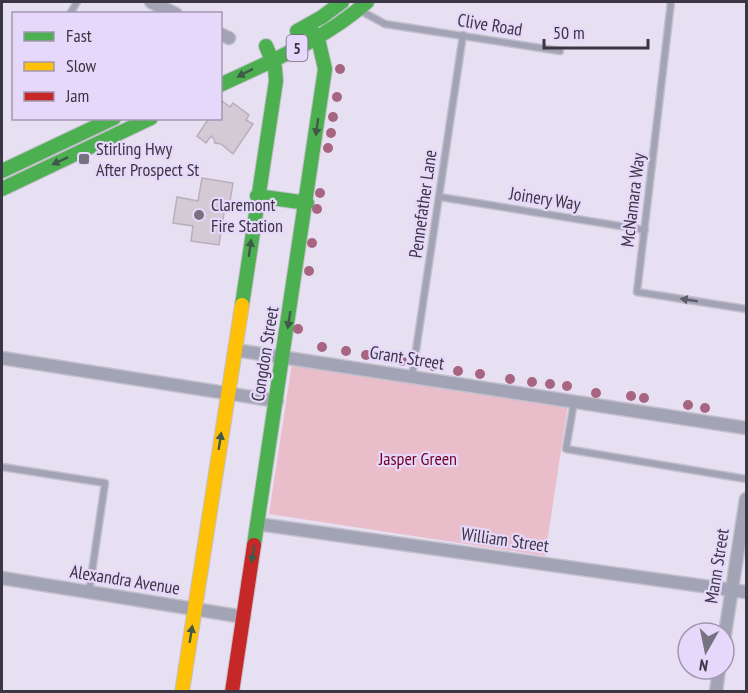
<svg xmlns="http://www.w3.org/2000/svg" width="748" height="693" font-family="'PT Sans Narrow',sans-serif">
<style>
.green{fill:#e9beca}
.building{fill:#d3cad6;stroke:#b8afbb;stroke-width:1.5}
.lines{fill:none;stroke-linecap:round;stroke-linejoin:round}
.lane-casing{stroke:#c5c0cd;stroke-width:9}
.street-casing{stroke:#c5c0cd;stroke-width:15}
.fast-casing{stroke:#c5c0cd;stroke-width:16}
.slow-casing{stroke:#c5c0cd;stroke-width:16}
.jam-casing{stroke:#c5c0cd;stroke-width:16}
.lane{stroke:#a2a4b6;stroke-width:6}
.street{stroke:#a2a4b6;stroke-width:12}
.fast{stroke:#4caf50;stroke-width:14}
.slow{stroke:#ffc107;stroke-width:14}
.jam{stroke:#c62828;stroke-width:14}
.tree{fill:#a76581}
.oneway{fill:#405a47}
.oneway2{fill:#5f5c6b}
.poi-dot{fill:#777280;stroke:#e6d8fa;stroke-width:2}
.labels{text-anchor:middle;stroke-width:4.5;stroke-linejoin:round;paint-order:stroke}
.shield{fill:#e6d8fa;stroke:#6e677a;stroke-width:1.5}
.shield-label{font-size:16px;font-weight:bold;fill:#3b3643}
.street-label{font-size:18px;fill:#3b3643;stroke:#e6d8fa}
.poi-label{font-size:18px;fill:#3b3643;stroke:#e6d8fa;text-anchor:start}
.park-label{font-size:18px;fill:#720025;stroke:#e6d8fa}
</style>
<rect width="100%" height="100%" fill="#e7e0f2"/>
<!-- green -->
<path class="green" d="M292,363L568,405L545,556L269,514Z"/>
<!-- building -->
<path class="building" d="M222,101L230,107L233,103L249,115L246,120L253,124L233,154L221,144L215,143L214,139L211,136L206,143L197,136L209,118H220Z
M202,178L233,183L229,208L225,207L219,245L191,241L193,226L173,223L177,197L198,201Z"/>
<g class="lines">
<defs>
<path id="lane" d="M671,2L637,292L746,309
M363,12L385,24L560,51
M70,14L77,2
M440,197L645,230
M412,377L463,35
M574,402L566,449L746,479
M2,467L105,483L89,592"/>
<path id="street" d="M151,2L176,14
M220,34L229,38
M235,350L746,428
M2,358L277,401
M258,524L746,592
M2,578L244,617
M724,640L746,499
M716,692L719,669"/>
<path id="fast" d="M297,31L322,17L342,2
M220,85C271,61 324,40 367,2
M2,171L114,118
M2,189L151,118
M257,196L307,203
M242,305L276,81L275,68L266,46
M254,545L325,69L319,43L311,29"/>
<path id="slow" d="M182,692L242,305"/>
<path id="jam" d="M232,692L254,545"/>
</defs>
<!-- lane casing -->
<use href="#lane" class="lane-casing"/>
<!-- street casing -->
<use href="#street" class="street-casing"/>
<!-- fast casing -->
<use href="#fast" class="fast-casing"/>
<!-- slow casing -->
<use href="#slow" class="slow-casing"/>
<!-- jam casing -->
<use href="#jam" class="jam-casing"/>
<!-- lane -->
<use href="#lane" class="lane"/>
<!-- street -->
<use href="#street" class="street"/>
<!-- fast -->
<use href="#fast" class="fast"/>
<!-- slow -->
<use href="#slow" class="slow"/>
<!-- jam -->
<use href="#jam" class="jam"/>
</g>
<!-- trees -->
<g class="tree">
<circle cx="340" cy="69" r="5"/>
<circle cx="337" cy="97" r="5"/>
<circle cx="333" cy="117" r="5"/>
<circle cx="331" cy="133" r="5"/>
<circle cx="328" cy="148" r="5"/>
<circle cx="320" cy="193" r="5"/>
<circle cx="317" cy="209" r="5"/>
<circle cx="312" cy="243" r="5"/>
<circle cx="309" cy="271" r="5"/>
<circle cx="298" cy="329" r="5"/>
<circle cx="322" cy="347" r="5"/>
<circle cx="346" cy="351" r="5"/>
<circle cx="366" cy="355" r="5"/>
<circle cx="402" cy="361" r="5"/>
<circle cx="433" cy="366" r="5"/>
<circle cx="458" cy="371" r="5"/>
<circle cx="480" cy="374" r="5"/>
<circle cx="510" cy="379" r="5"/>
<circle cx="532" cy="382" r="5"/>
<circle cx="550" cy="384" r="5"/>
<circle cx="567" cy="386" r="5"/>
<circle cx="596" cy="393" r="5"/>
<circle cx="631" cy="396" r="5"/>
<circle cx="644" cy="398" r="5"/>
<circle cx="688" cy="405" r="5"/>
<circle cx="705" cy="408" r="5"/>
</g>
<!-- one-way arrows -->
<defs><path id="oneway-solid" d="M-6-.8H1V-3.2L6.5 0L1 3.2V.8H-6Z" transform="scale(1.5)"/></defs>
<g class="oneway">
<use href="#oneway-solid" transform="translate(245 73) rotate(153)"/>
<use href="#oneway-solid" transform="translate(317 127) rotate(98)"/>
<use href="#oneway-solid" transform="translate(60 161) rotate(155)"/>
<use href="#oneway-solid" transform="translate(250 248) rotate(-82)"/>
<use href="#oneway-solid" transform="translate(289 320) rotate(99)"/>
<use href="#oneway-solid" transform="translate(220 441) rotate(-81)"/>
<use href="#oneway-solid" transform="translate(253 554) rotate(99)"/>
<use href="#oneway-solid" transform="translate(191 634) rotate(-81)"/>
</g>
<use class="oneway2" href="#oneway-solid" transform="translate(689 300) rotate(-171)"/>
<!-- markers -->
<g class="poi-dot">
<rect x="78" y="153" width="12" height="12" rx="3"/>
<circle cx="199" cy="215" r="6"/>
</g>
<g class="labels">
<!-- shield labels -->
<rect class="shield" x="286.5" y="35" width="21" height="26" rx="4.5"/>
<g class="shield-label">
<text x="297" y="54">5</text>
</g>
<!-- street labels -->
<g class="street-label">
<text transform="translate(490 25) rotate(9)" y="6">Clive Road</text>
<text transform="translate(545 199) rotate(9)" y="6">Joinery Way</text>
<text transform="translate(633 200) rotate(-83)" y="6">McNamara Way</text>
<text transform="translate(423 204) rotate(-82)" y="6">Pennefather Lane</text>
<text transform="translate(265 354) rotate(-81)" y="6">Congdon Street</text>
<text transform="translate(407 358) rotate(9)" y="6">Grant Street</text>
<text transform="translate(505 540) rotate(8)" y="6">William Street</text>
<text transform="translate(717 566) rotate(-81)" y="6">Mann Street</text>
<text transform="translate(125 580) rotate(9)" y="6">Alexandra Avenue</text>
</g>
<!-- poi labels -->
<g class="poi-label">
<text x="96" y="155">Stirling Hwy<tspan x="96" dy="21">After Prospect St</tspan></text>
<text x="211" y="211">Claremont<tspan x="211" dy="21">Fire Station</tspan></text>
</g>
<!-- park labels -->
<g class="park-label">
<text x="418" y="465">Jasper Green</text>
</g>
</g>
<!-- border -->
<rect width="748" height="693" fill="none" stroke="#3b3643" stroke-width="6"/>
<!-- legend -->
<rect x="12" y="12" width="210" height="108" fill="#e6d8fa" stroke="#a297b1" stroke-width="1.5"/>
<rect x="24" y="32" width="30" height="9" fill="#4caf50" stroke="#a297b1" stroke-width="1.5"/>
<text x="66" y="42" font-size="18" fill="#3b3643">Fast</text>
<rect x="24" y="62" width="30" height="9" fill="#ffc107" stroke="#a297b1" stroke-width="1.5"/>
<text x="66" y="72" font-size="18" fill="#3b3643">Slow</text>
<rect x="24" y="92" width="30" height="9" fill="#c62828" stroke="#a297b1" stroke-width="1.5"/>
<text x="66" y="102" font-size="18" fill="#3b3643">Jam</text>
<!-- north arrow -->
<g transform="translate(706 651) rotate(189)"><circle r="28" fill="#e6d8fa" stroke="#a297b1" stroke-width="1.5"/>
<path d="M0-4.5L10 22L0 15L-10 22Z" fill="#777280"/>
<text y="-9" font-size="16" font-weight="bold" text-anchor="middle" fill="#3b3643">N</text>
</g>
<!-- scale -->
<path d="M544 39v9h104v-9" fill="none" stroke="#3b3643" stroke-width="3"/>
<text x="553" y="39" font-size="18" fill="#3b3643" stroke="#e6d8fa" stroke-width="4.5" paint-order="stroke">50 m</text>
</svg>
